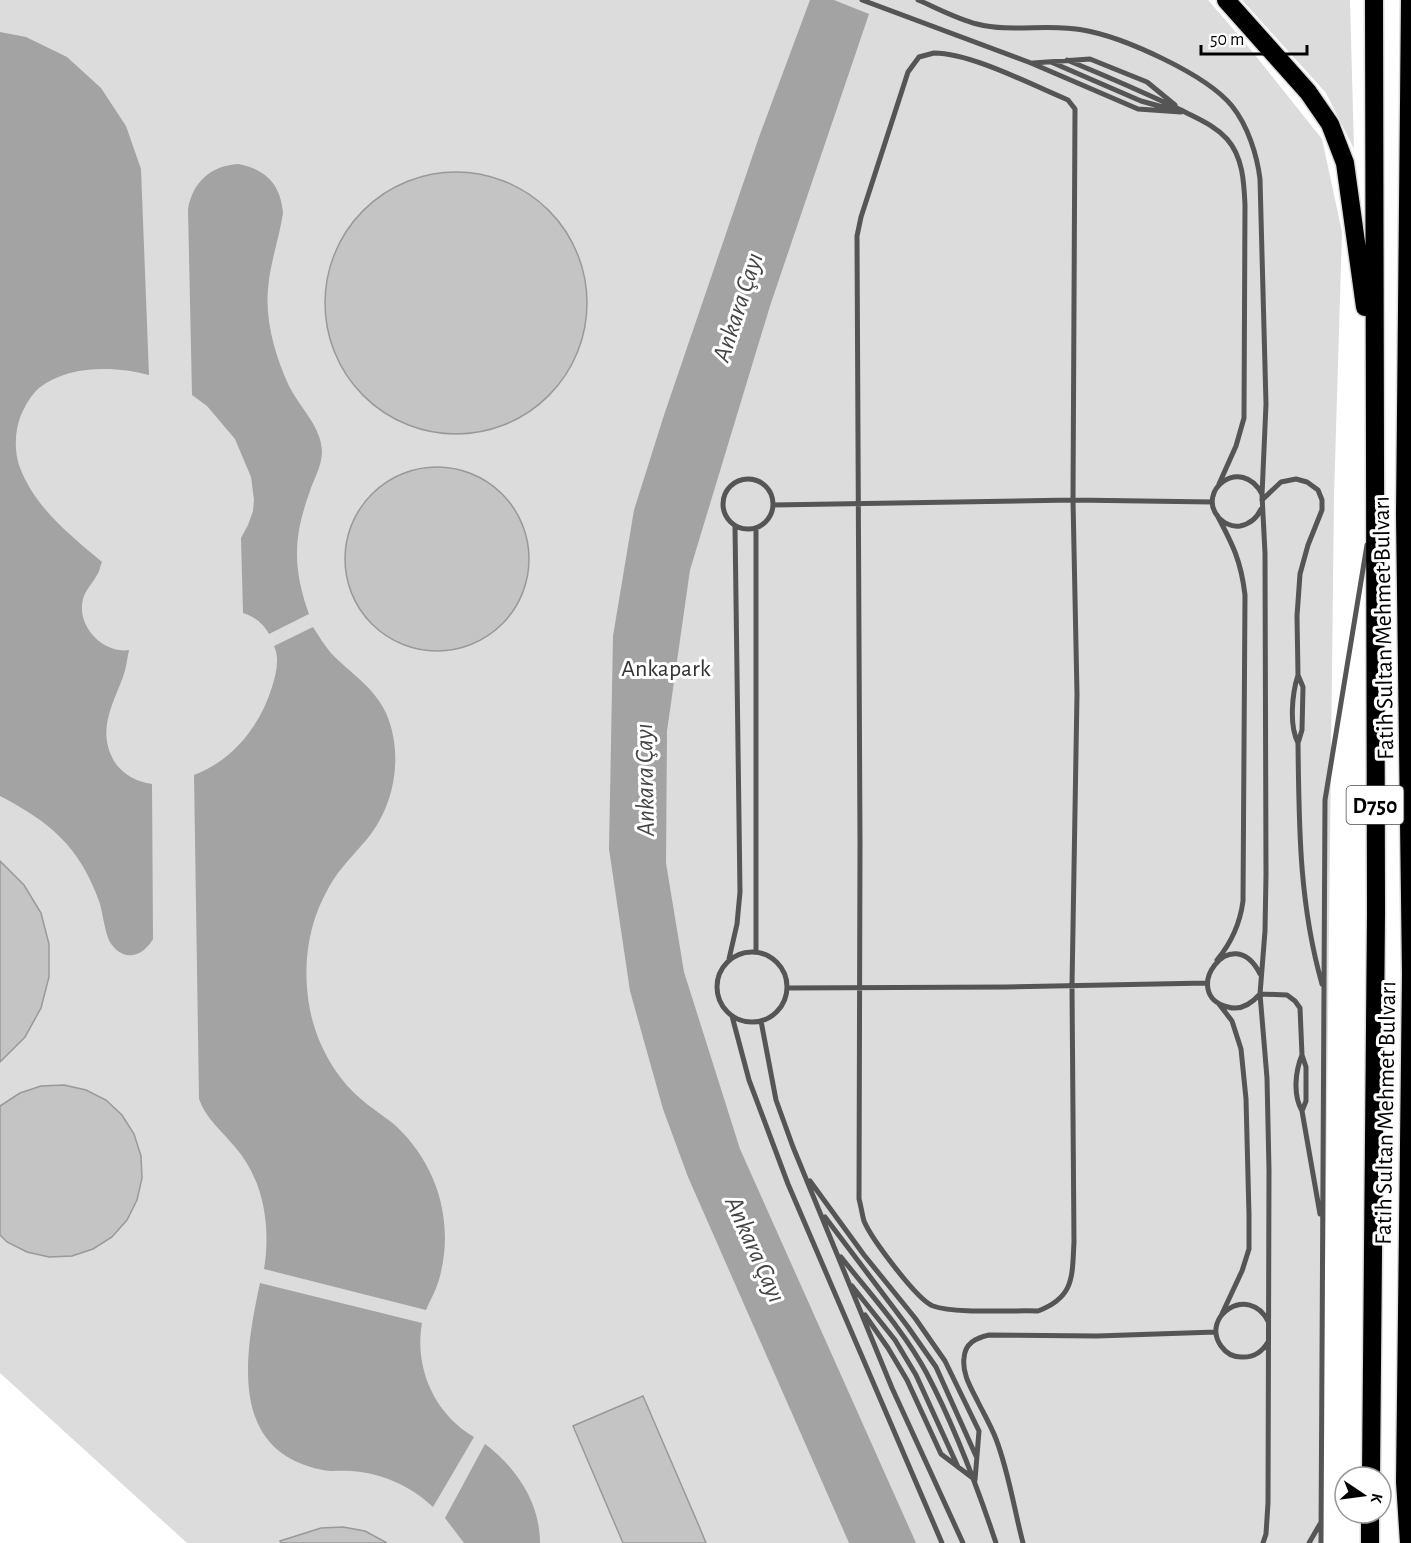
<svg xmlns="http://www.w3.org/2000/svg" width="1411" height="1543" font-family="'Alegreya Sans',sans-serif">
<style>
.green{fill:#dcdcdc}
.water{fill:#a3a3a3}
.building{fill:#c4c4c4;stroke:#999;stroke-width:1.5}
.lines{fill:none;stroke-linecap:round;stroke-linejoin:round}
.highway-casing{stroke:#dbdbdb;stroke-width:21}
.lane{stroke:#555;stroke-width:5}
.highway{stroke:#000;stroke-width:18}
.labels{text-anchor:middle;stroke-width:6;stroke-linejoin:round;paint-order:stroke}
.shield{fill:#fff;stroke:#4c4c4c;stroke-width:1.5}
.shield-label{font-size:22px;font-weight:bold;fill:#000}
.street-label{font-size:24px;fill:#000;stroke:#fff}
.park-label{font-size:24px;fill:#333;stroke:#fff}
.water-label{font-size:26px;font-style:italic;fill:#444;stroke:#fff}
</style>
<rect width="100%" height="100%" fill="#fff"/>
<!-- green -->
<path class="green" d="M0,0H1208L1247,45L1322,139L1342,232L1334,497L1322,1543H187L0,1373Z
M1242,0H1350L1354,149L1326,93Z"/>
<!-- water -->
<path class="water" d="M810,0H834L869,14L770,306L690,570L667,731L666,863L684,972L740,1149L916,1543H849L688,1177L663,1109L630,991L609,849L613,636L634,510L664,415L759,137Z
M0,32L26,37L67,57L101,88L126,126L141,169L149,375C115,366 68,365 39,388C31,395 25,406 21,415C15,430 14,449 19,465C34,507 69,534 102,562C100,566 100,571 97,575C92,584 86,589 83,599C76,626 103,654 129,650C127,659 126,669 123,677C112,706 97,731 114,761C123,775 137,782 152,784L153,939C144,955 126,963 112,945C105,937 103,912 99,901C79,846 50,822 0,796Z
M238,164C266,169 281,185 283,213C279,239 270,263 268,289C265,322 276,358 289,386C300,408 321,426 322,451C322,467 313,480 309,494C293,538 293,570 309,614L269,634C263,623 255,617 243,613L241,538L248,525L253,511L254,500L251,477L235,439L207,406L192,395L188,209C193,182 210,166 238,164Z
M313,627C319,636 324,645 331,653C350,673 374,687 386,713C403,752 396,800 371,834C357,852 340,867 329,887C307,925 302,968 310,1010C317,1044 335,1077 361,1099C372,1109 386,1117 397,1127C438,1166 454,1222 440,1276C437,1288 431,1299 426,1310L264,1269C271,1227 264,1180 235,1147C222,1131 206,1119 199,1099L194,775C233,760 260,726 272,687C276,674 280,659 274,646Z
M260,1283L422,1323C414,1367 434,1414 474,1437L433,1507C411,1486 382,1473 351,1471C342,1470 332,1472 323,1470C227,1452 245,1353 260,1283Z
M485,1444C517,1468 540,1503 540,1543H464L445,1518Z"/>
<!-- building -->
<path class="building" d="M325 303a131 131 0 1 1 262 0a131 131 0 1 1-262 0Z
M345 559a92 92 0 1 1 184 0a92 92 0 1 1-184 0Z
M0,861L24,885L41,913L49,944V977L41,1008L25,1037L0,1062Z
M64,1085L86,1090L106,1100L122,1115L134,1134L141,1156L142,1178L137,1200L127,1220L112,1237L93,1249L72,1256L49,1257L27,1252L7,1242L0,1235V1106L20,1093L41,1086Z
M643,1396L699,1526L706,1543H623L573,1426Z
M343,1527L365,1531L387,1543H281L280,1541L321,1528Z"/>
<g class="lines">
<defs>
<path id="highway" d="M1226,0L1308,92L1330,124L1345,163L1365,307
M1371,1477L1376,913L1374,0
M1370,1543V1513
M1409,1543L1405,1482L1411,974L1405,515L1410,0"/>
</defs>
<!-- highway casing -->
<use href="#highway" class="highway-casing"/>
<!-- lane -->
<path class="lane" d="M862,0L1031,63L1138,109L1181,112
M918,0C937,8 957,19 977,24C1012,33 1048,23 1083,30C1123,37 1206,74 1232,106C1248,126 1257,155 1260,179L1266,404L1262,495L1265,553L1266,875L1265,931L1260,994L1267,1078L1269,1170L1268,1503L1266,1534L1263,1543
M934,53C971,53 1032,85 1068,100L1075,109L1073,500L1077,694L1072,986L1074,1242C1072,1276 1075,1297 1038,1311C1011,1310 956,1314 933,1306C917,1300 871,1238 864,1221C862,1214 861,1206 859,1199L860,844L857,236L861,217L908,72L919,57Z
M1067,60C1106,76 1143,92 1181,110C1198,119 1214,125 1227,139C1243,157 1244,183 1245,205L1244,418L1236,446L1219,484
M1051,62L1141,101L1170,109
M1033,63L1090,59L1147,82L1175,105
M723 504a25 25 0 1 1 50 0a25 25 0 1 1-50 0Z
M1262,500L1281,482L1296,479L1307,482L1318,490L1322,500V510L1308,545L1300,574L1297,616L1298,675L1303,687L1302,730L1298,743C1299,826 1299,903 1322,984
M773,505L1073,500L1212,502
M1261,509C1257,518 1250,524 1240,526C1232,527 1225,524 1219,518C1195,491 1241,455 1262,494
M1217,515C1233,545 1241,561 1245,595L1243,901C1240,924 1232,942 1217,960
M756,528V952
M1298,675C1292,694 1289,725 1298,743
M717 987a35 35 0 1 1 70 0a35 35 0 1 1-70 0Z
M729,959L737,924L740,892L735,526
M1260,974C1232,918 1178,995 1228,1007C1241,1011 1252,1003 1260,994L1287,995L1295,1001L1300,1008L1302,1055L1306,1067V1101L1302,1111
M787,988L1007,987L1207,983
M1219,1004L1232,1021L1241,1049L1246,1099L1249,1215V1249L1242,1271L1221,1316
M732,1016L749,1080L788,1184L942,1543
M761,1021L776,1100L793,1147L892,1388L963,1543
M1302,1055C1295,1072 1293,1095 1302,1111L1320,1214
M810,1181L864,1255L915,1318L945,1361L979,1431L975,1480
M825,1217L908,1327L936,1367L976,1456
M841,1257C870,1294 904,1331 926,1372C954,1425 977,1486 996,1543
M852,1286L895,1340L916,1375L958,1467
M865,1315L888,1348L907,1380L941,1454L974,1479
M1268,1321C1249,1284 1200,1316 1221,1346C1226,1353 1233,1357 1241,1357C1253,1358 1262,1352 1268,1342
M1023,1543C1014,1509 1009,1473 996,1439C991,1426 984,1414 978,1402C971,1388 962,1374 964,1358C965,1343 976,1338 989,1335L1097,1336L1216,1332
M1309,1543L1320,1524
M1321,1543L1325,800L1367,545"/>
<!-- highway -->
<use href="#highway" class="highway"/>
</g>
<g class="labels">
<!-- shield labels -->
<rect class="shield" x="1346.5" y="786" width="57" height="38" rx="4.5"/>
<g class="shield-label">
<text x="1375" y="813">D750</text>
</g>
<!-- street labels -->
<g class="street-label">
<text transform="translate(1383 628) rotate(-91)" y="8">Fatih Sultan Mehmet Bulvarı</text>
<text transform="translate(1385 1113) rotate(-89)" y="8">Fatih Sultan Mehmet Bulvarı</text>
</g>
<!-- park labels -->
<g class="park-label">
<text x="666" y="676">Ankapark</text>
</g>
<!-- water labels -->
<g class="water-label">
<text transform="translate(737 307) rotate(-72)" y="9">Ankara Çayı</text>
<text transform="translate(644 780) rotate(-91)" y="9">Ankara Çayı</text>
<text transform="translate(756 1249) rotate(66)" y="9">Ankara Çayı</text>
</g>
</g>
<!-- north arrow -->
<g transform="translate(1363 1495) rotate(103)"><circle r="28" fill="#ffffff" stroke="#999999" stroke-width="1.5"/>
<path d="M0-4.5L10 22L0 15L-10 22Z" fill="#000000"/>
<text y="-9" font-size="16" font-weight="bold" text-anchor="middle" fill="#000000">K</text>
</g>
<!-- scale -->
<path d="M1201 45v9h106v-9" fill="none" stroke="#000000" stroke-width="3"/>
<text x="1210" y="45" font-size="18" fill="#000000" stroke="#ffffff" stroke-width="4.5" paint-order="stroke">50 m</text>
</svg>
